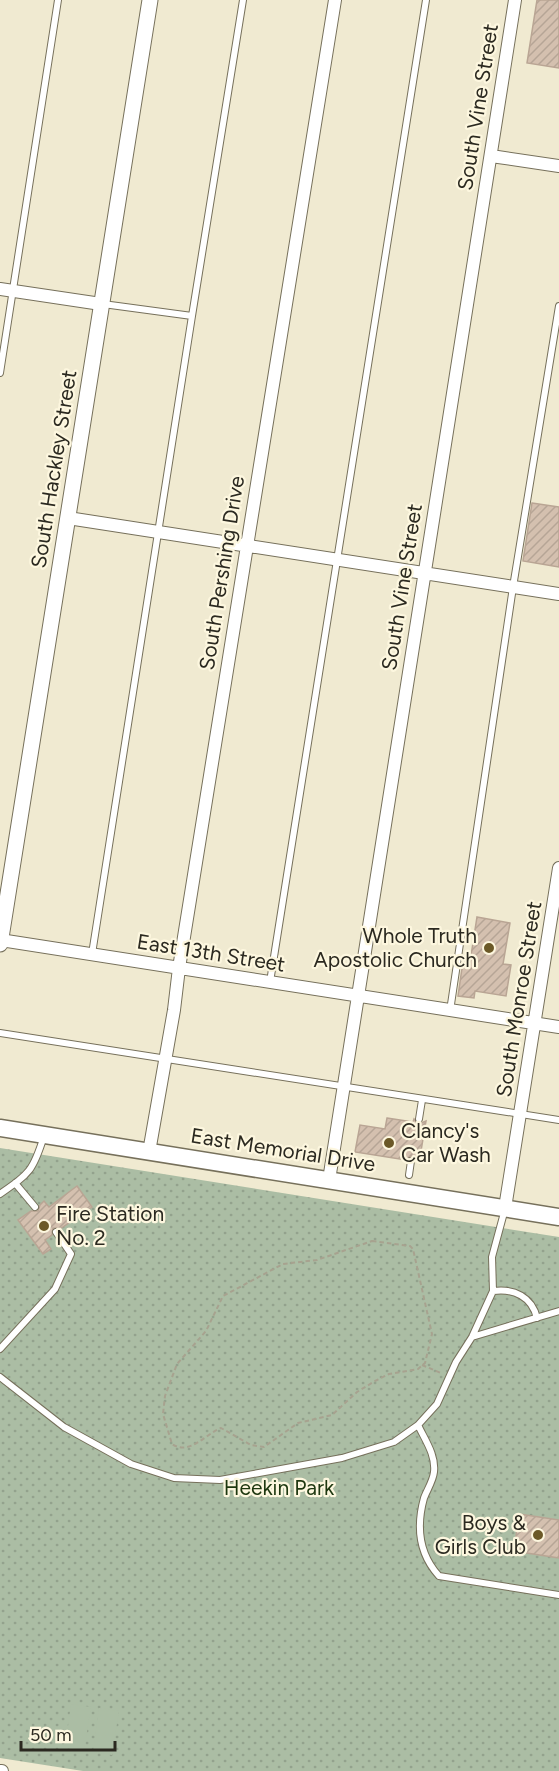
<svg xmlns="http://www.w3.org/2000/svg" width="559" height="1771" font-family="Figtree,sans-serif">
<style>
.green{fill:url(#green-dots)}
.pitch{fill:#abbda4}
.building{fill:url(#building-hatch);stroke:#b9a594;stroke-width:1.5}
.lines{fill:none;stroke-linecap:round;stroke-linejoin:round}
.service-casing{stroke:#76705b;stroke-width:8}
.minor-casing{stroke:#76705b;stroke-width:14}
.tertiary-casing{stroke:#76705b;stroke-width:17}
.secondary-casing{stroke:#76705b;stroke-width:19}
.path{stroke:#a7a28f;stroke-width:2;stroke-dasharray:4.5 3;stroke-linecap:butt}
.service{stroke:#fff;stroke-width:6}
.minor{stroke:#fff;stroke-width:12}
.tertiary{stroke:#fff;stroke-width:15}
.secondary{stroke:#fff;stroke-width:16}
.poi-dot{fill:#6b5927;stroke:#fdf7df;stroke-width:2}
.labels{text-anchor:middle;stroke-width:4.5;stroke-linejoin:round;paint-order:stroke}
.street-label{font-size:21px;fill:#2b2920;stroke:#fdf7df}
.poi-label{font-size:21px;fill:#2b2920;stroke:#fdf7df;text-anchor:end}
.park-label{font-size:21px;fill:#1d370f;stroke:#fdf7df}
</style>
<defs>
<pattern id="green-dots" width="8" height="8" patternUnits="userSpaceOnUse" patternTransform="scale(1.5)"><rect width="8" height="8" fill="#abbda4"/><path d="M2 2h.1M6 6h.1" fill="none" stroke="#93a28d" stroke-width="1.8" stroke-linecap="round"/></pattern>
<pattern id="building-hatch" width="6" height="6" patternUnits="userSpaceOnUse" patternTransform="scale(1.5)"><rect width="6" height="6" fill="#d4c0af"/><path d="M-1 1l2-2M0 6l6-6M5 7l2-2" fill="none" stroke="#b6a596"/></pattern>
</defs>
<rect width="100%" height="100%" fill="#f0ead1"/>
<!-- green -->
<path class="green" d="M0,1148L559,1237V1771H83L0,1758Z"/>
<!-- pitch -->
<path class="pitch" d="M71,1704L91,1707L84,1751L65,1748Z
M99,1708L119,1711L112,1755L93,1752Z"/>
<!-- building -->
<path class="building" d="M537,0H559V68L527,63Z
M532,503L559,507V567L523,561Z
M477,917L510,923L503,964L511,965L506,996L475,991L474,998L458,996L463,961L470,962Z
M387,1118L413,1122L414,1119L419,1124L426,1121L419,1163L412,1156L406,1160L355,1152L360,1125L385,1129Z
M77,1186L92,1207L60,1229L53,1228L52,1235L45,1240L51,1249L43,1254L18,1220L31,1211H38L40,1205L44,1201L49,1207Z
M519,1514L559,1520V1558L514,1551Z"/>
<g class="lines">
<defs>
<path id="service" d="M103,304L192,316L243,0
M0,373L58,0
M92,954L192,316
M270,982L426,0
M450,1011L513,587L559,306
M0,1033L559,1120
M419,1119L422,1100
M409,1175L411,1161
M15,1183L35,1207
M0,1194C30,1173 33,1171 44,1136
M493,1291C514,1288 532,1297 537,1318
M472,1337L559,1311
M0,1349L55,1289L71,1254L56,1232
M0,1377L64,1427L131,1464L174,1478L220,1480L342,1458L394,1442L418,1425L437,1404L456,1362L472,1337L493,1291L492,1257L505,1209
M418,1425C425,1440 436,1455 434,1472C433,1481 427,1490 424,1498C416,1527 419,1554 439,1576L559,1595"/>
<path id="minor" d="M491,156L559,166
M0,289L101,304
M68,518L559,594
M0,940L559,1027
M149,1152L174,1010L179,968L335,0
M329,1180L515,0
M505,1208L559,868
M0,1771H2"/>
<path id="tertiary" d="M0,944L150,0"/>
<path id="secondary" d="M0,1128L559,1217"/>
</defs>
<!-- service casing -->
<use href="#service" class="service-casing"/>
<!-- minor casing -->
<use href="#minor" class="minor-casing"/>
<!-- tertiary casing -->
<use href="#tertiary" class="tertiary-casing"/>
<!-- secondary casing -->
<use href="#secondary" class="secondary-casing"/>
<!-- path -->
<path class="path" d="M372,1241L410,1246L413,1249L432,1334L425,1363L418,1369L389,1374L375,1381L357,1392L332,1415L298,1423L264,1447L251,1445L221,1428C205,1434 190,1456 172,1444L163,1414L165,1396L177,1364L206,1331L223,1296L283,1264L317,1260Z
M422,1365L441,1373"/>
<!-- service -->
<use href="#service" class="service"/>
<!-- minor -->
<use href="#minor" class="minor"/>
<!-- tertiary -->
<use href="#tertiary" class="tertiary"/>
<!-- secondary -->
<use href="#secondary" class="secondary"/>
</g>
<!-- markers -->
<g class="poi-dot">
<circle cx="489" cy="948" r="6"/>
<circle cx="389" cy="1143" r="6"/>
<circle cx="44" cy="1226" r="6"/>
<circle cx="538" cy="1535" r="6"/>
</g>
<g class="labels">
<!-- street labels -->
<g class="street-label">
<text transform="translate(478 107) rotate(-81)" y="7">South Vine Street</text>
<text transform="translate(54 469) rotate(-81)" y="7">South Hackley Street</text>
<text transform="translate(222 573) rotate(-81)" y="7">South Pershing Drive</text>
<text transform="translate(402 587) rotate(-81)" y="7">South Vine Street</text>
<text transform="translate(211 953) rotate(9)" y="7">East 13th Street</text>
<text transform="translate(519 999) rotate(-81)" y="7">South Monroe Street</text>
<text transform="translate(283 1150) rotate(9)" y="7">East Memorial Drive</text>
</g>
<!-- poi labels -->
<g class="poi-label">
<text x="477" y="943">Whole Truth<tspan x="477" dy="24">Apostolic Church</tspan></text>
<text x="401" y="1138" text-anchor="start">Clancy's<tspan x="401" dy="24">Car Wash</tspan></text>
<text x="56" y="1221" text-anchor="start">Fire Station<tspan x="56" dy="24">No. 2</tspan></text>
<text x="526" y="1530">Boys &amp;<tspan x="526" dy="24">Girls Club</tspan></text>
</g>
<!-- park labels -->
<g class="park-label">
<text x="279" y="1495">Heekin Park</text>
</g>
</g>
<!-- scale -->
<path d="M21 1741v9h94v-9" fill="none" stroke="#2b2920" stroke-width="3"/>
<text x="30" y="1741" font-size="18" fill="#2b2920" stroke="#fdf7df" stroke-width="4.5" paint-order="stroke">50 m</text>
</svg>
